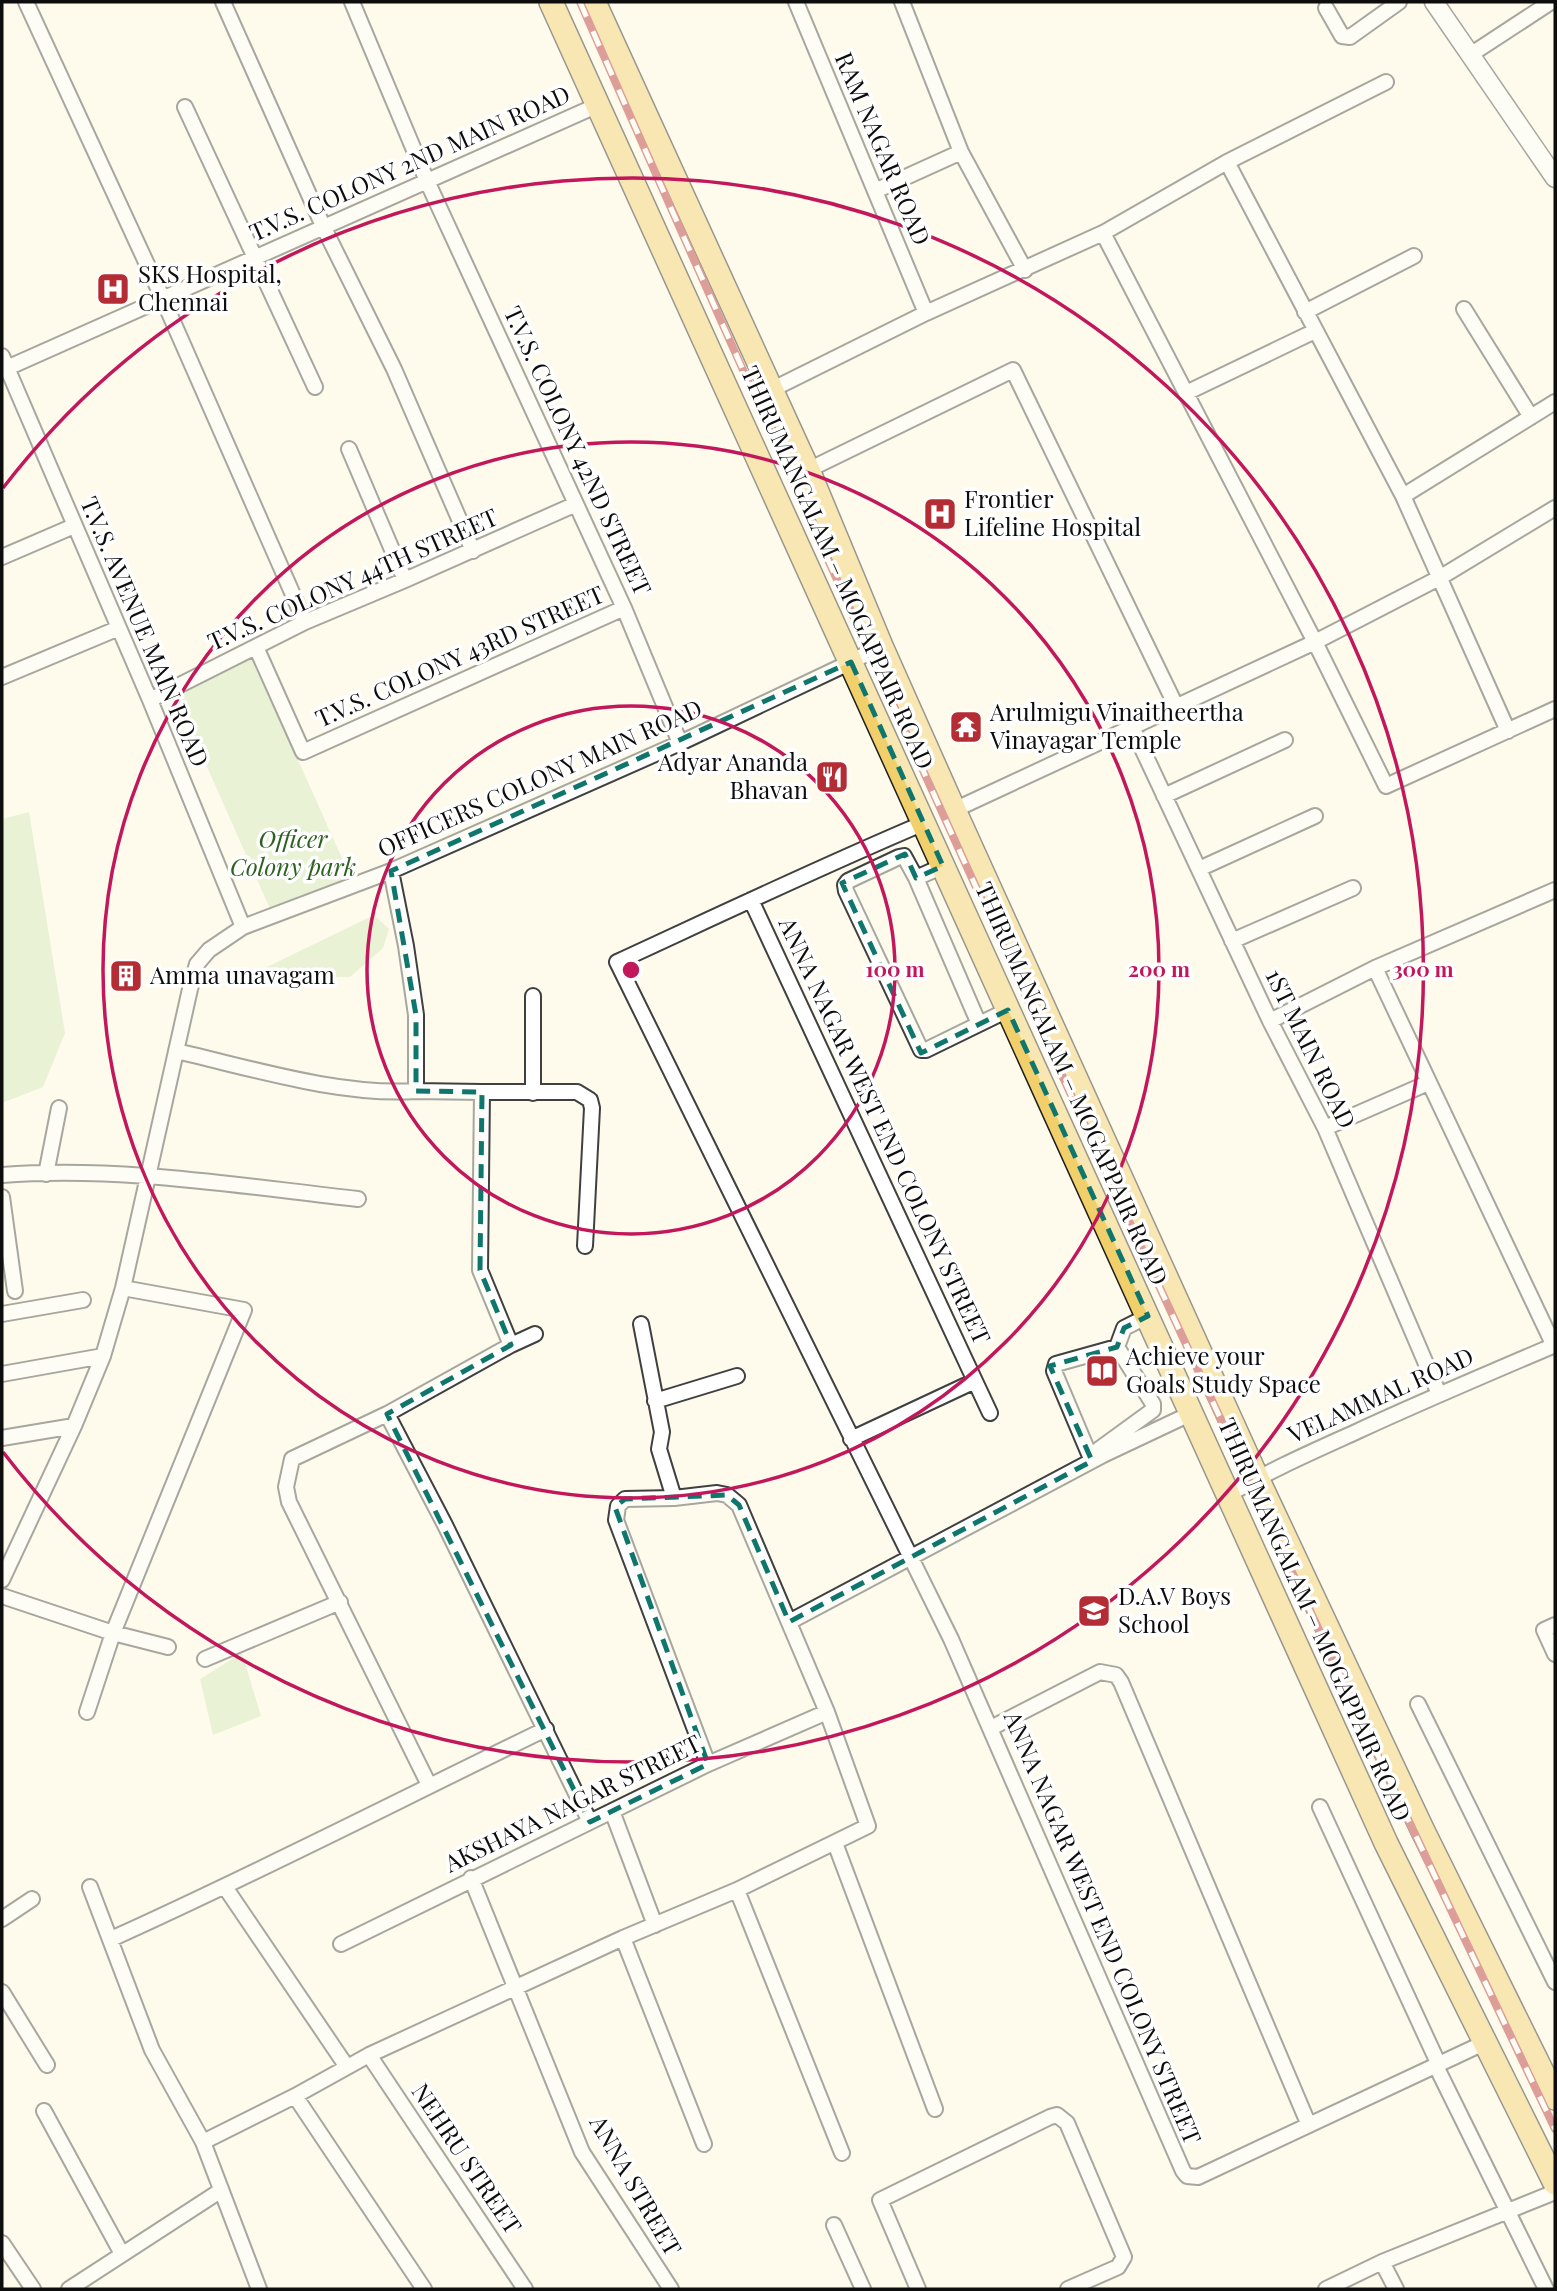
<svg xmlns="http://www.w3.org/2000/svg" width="1557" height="2291" font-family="'Playfair Display',serif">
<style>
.green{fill:#d1e6b9}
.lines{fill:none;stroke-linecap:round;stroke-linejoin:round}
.minor-casing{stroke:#404040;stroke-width:18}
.tertiary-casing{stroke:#404040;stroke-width:21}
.primary-casing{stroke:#1e1e1e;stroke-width:26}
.minor{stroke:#fff;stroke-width:14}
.tertiary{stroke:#fff;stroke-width:18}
.primary{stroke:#f1cf6b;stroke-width:23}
.rail-casing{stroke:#b52d34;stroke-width:8}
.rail{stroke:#fff;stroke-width:5;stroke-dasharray:16;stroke-linecap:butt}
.marked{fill:none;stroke:#0f766e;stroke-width:5;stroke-dasharray:14 9;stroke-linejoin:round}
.ring{fill:none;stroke:#c2185b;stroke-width:3.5}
.labels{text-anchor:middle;stroke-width:7;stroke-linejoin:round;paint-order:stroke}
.street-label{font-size:24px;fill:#0d0d0d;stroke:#fff}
.poi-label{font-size:24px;fill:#0d0d0d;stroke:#fff;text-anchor:start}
.park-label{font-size:24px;font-style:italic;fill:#2e6121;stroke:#fff}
.centre{fill:#c2185b;stroke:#fff;stroke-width:3.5}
.ring-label{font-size:21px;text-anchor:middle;font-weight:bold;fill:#c2185b;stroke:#fff;stroke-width:7;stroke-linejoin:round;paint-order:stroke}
</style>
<rect width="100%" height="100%" fill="#fefbed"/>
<!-- green -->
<path class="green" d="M252,657L354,885L275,920L176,697Z
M29,812L65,1033L43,1087L2,1103V819Z
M374,915L389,929L383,948L350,977L244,978Z
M242,1653L261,1716L213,1735L200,1679Z"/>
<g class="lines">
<defs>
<path id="minor" d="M26,2L163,299L305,622
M223,2L323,226L394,369L473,551
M352,2L427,181L624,608L680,743
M796,2L926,313
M902,2L961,152L1025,270
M1326,8L1342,36L1350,37L1399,2
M1470,55L1551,2
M185,107L315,387
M1227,162L1403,496L1508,731
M875,191L961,152
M1103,233L1315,642L1386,786L1555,709
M1464,309L1531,417
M1305,312L1414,256
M2,356L150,700L243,927
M7,368L598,105
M771,390L926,313L1103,233L1227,162L1386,82
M1186,393L1315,331
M349,449L405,580
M808,470L1013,370L1177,708
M1403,496L1555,402
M2,557L74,526
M256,647L303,752L624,608
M2,677L119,628
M150,700L305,622L405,580L576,504
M1132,727L1270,1021L1325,1128L1439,1394
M1164,796L1285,740
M954,810L1315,642L1441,577L1555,508
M924,823C820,867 719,915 617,962L951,1639L1183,2171L1187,2176L1198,2177L1486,2042
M943,866L916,878L904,856L899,857L848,881L845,885L846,891L921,1050H926L1008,1010
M1199,869L1315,816
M391,871L406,946L416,1015V1091L482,1092L480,1270L511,1345L387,1414L292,1459L286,1487L289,1502L429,1785
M916,878L979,1024
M751,900L975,1381L851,1439
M1232,941L1353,888
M1375,968L1554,1346
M1270,1021L1375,968L1555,890
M176,1051C251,1068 339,1096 416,1091
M482,1092H577L590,1100L592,1108L585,1246
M533,1093V996
M1325,1128L1428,1083
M46,1174L59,1108
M2,1175C120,1166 240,1186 358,1199
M2,1197L15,1291
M2,1314L83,1300
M641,1324L662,1432L659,1449L674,1498
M511,1345L535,1334
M1117,1347L1124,1328L1148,1316
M2,1374L103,1356
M975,1381L990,1413
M655,1401L737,1376
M387,1414L445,1525L590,1822
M2,1438L74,1426
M1092,1461L1054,1371L1056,1364L1117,1347L1153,1404V1410L1098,1450
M1228,1495C1270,1470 1314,1451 1358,1431C1423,1401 1489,1373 1555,1345
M2,1580L74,1426L103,1356L123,1288L190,989L197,964L209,950L243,927L391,871L680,743L851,662L881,646
M2,1596L113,1633L168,1647
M789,1622L1103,1455L1192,1413
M1555,1625L1544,1630L1555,1654
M205,1659L340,1602
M1418,1704L1555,1982
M87,1712L113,1633L244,1310L123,1288
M991,1728L1100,1672L1116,1675L1121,1682L1308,2123
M1320,1807L1439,2065
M612,1811L655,1925
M835,1843L935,2109
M471,1878L582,2152L671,2289
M90,1887L152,2050L203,2142L259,2289
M225,1887L347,2067
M737,1890L842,2153
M2,1919L32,1899
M623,1938L704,2144
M111,1939C258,1873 401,1799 546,1729
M341,1944L708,1764L827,1712
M2,1992L47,2065
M369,2055L525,2289
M1436,2066L1546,2289
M295,2096L424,2289
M44,2111L122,2254
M203,2142L295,2096L369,2055L623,1938L737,1890L868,1826L827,1712L739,1505L727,1495L717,1493L674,1498L625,1499L618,1506L616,1520L708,1764
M834,2225L863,2289
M2,2243L33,2289
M1382,2262L1396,2289
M69,2289L220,2191
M918,2289L880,2200L1050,2117L1057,2115L1067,2123L1124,2257L1118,2267L1068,2289
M1326,2289L1382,2262L1555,2192"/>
<path id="tertiary" d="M1434,2L1555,178"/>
<path id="primary" d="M551,2L1386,1843L1555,2183
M594,2L808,470L881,646L954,810L1257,1478L1422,1829L1555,2098"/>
</defs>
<!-- minor casing -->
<use href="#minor" class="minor-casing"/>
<!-- tertiary casing -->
<use href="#tertiary" class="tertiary-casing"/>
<!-- primary casing -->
<use href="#primary" class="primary-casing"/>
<!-- minor -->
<use href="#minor" class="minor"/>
<!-- tertiary -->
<use href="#tertiary" class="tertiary"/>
<!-- primary -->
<use href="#primary" class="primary"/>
<defs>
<path id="rail" d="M580,2C894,716 1219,1425 1555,2129"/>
</defs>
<!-- rail casing -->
<use href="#rail" class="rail-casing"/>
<!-- rail -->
<use href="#rail" class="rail"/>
</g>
<!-- marked area -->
<path d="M0 0H1557V2291H0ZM851,662L943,866L916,878L905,854L842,883L921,1053L1008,1010L1148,1316L1124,1328L1117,1347L1050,1366L1092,1461L789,1622L739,1505L727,1495L625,1499L615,1507L708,1764L590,1822L387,1414L511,1345L480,1270L482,1092L416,1091V1015L391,871Z" fill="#fefbed" fill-opacity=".55" fill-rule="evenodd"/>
<path class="marked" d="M851,662L943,866L916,878L905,854L842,883L921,1053L1008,1010L1148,1316L1124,1328L1117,1347L1050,1366L1092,1461L789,1622L739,1505L727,1495L625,1499L615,1507L708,1764L590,1822L387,1414L511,1345L480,1270L482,1092L416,1091V1015L391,871Z"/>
<!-- distance rings -->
<g class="ring">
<circle cx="631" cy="970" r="264"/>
<circle cx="631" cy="970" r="528"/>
<path d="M3 488A792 792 0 1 1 3 1452"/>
</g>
<!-- icons -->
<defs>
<symbol id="hospital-square" viewBox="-11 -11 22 22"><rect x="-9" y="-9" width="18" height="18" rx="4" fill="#b52d34" stroke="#fff"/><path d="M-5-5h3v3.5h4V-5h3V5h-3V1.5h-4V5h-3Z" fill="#fff"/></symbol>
<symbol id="temple-square" viewBox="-11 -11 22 22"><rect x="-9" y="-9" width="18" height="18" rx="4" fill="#b52d34" stroke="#fff"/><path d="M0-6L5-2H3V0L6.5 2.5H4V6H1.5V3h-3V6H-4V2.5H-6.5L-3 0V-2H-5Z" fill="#fff"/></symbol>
<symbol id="restaurant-square" viewBox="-11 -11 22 22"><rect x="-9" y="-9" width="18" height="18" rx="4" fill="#b52d34" stroke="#fff"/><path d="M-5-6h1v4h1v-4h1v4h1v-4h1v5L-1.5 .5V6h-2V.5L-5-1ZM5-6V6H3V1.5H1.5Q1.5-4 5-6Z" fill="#fff"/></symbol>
<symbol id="building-square" viewBox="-11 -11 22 22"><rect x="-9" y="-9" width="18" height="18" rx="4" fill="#b52d34" stroke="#fff"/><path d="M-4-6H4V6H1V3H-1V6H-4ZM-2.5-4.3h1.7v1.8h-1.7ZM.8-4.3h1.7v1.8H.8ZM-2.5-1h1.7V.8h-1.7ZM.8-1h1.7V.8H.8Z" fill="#fff"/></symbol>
<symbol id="library-square" viewBox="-11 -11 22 22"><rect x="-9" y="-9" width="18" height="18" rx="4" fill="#b52d34" stroke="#fff"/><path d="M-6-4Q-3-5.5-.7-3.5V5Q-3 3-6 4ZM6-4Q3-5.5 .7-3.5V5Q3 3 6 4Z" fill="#fff"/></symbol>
<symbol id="school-square" viewBox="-11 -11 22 22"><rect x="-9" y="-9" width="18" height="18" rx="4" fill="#b52d34" stroke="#fff"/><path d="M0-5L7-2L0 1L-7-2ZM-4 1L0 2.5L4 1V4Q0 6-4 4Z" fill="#fff"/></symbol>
</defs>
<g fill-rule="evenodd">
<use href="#hospital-square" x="94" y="270" width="38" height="38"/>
<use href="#hospital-square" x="921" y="495" width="38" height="38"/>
<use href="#temple-square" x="947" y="708" width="38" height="38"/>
<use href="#restaurant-square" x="813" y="758" width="38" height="38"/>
<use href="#building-square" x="107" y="957" width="38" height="38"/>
<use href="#library-square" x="1083" y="1352" width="38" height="38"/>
<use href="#school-square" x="1075" y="1592" width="38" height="38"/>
</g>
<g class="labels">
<!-- street labels -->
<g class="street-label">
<text transform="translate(882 149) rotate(67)" y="8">RAM NAGAR ROAD</text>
<text transform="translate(410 164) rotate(-24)" y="8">T.V.S. COLONY 2ND MAIN ROAD</text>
<text transform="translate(577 451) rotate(65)" y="8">T.V.S. COLONY 42ND STREET</text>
<text transform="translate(837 568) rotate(66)" y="8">THIRUMANGALAM – MOGAPPAIR ROAD</text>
<text transform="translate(353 580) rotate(-24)" y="8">T.V.S. COLONY 44TH STREET</text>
<text transform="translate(144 632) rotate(67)" y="8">T.V.S. AVENUE MAIN ROAD</text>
<text transform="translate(460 657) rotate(-24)" y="8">T.V.S. COLONY 43RD STREET</text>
<text transform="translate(540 779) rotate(-24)" y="8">OFFICERS COLONY MAIN ROAD</text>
<text transform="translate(1310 1049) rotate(64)" y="8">1ST MAIN ROAD</text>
<text transform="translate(1071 1084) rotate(66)" y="8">THIRUMANGALAM – MOGAPPAIR ROAD</text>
<text transform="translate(884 1131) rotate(65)" y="8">ANNA NAGAR WEST END COLONY STREET</text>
<text transform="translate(1381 1396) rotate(-24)" y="8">VELAMMAL ROAD</text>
<text transform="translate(1314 1620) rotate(66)" y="8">THIRUMANGALAM – MOGAPPAIR ROAD</text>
<text transform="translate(573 1804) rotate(-26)" y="8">AKSHAYA NAGAR STREET</text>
<text transform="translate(1102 1928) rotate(67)" y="8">ANNA NAGAR WEST END COLONY STREET</text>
<text transform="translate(466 2159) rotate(56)" y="8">NEHRU STREET</text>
<text transform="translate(635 2186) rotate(60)" y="8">ANNA STREET</text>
</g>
<!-- poi labels -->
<g class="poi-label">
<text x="138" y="283">SKS Hospital,<tspan x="138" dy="28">Chennai</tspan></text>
<text x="964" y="508">Frontier<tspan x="964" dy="28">Lifeline Hospital</tspan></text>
<text x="990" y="721">Arulmigu Vinaitheertha<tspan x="990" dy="28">Vinayagar Temple</tspan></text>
<text x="808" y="771" text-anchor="end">Adyar Ananda<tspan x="808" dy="28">Bhavan</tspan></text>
<text x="150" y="984">Amma unavagam</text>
<text x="1126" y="1365">Achieve your<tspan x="1126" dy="28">Goals Study Space</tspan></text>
<text x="1118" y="1605">D.A.V Boys<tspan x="1118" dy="28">School</tspan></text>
</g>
<!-- park labels -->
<g class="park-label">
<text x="293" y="848">Officer<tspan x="293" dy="28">Colony park</tspan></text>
</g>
</g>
<circle cx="631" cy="970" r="10" class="centre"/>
<g class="ring-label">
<text x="895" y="977">100 m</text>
<text x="1159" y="977">200 m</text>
<text x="1423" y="977">300 m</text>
</g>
<!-- border -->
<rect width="1557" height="2291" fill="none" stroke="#0d0d0d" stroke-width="7"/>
</svg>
